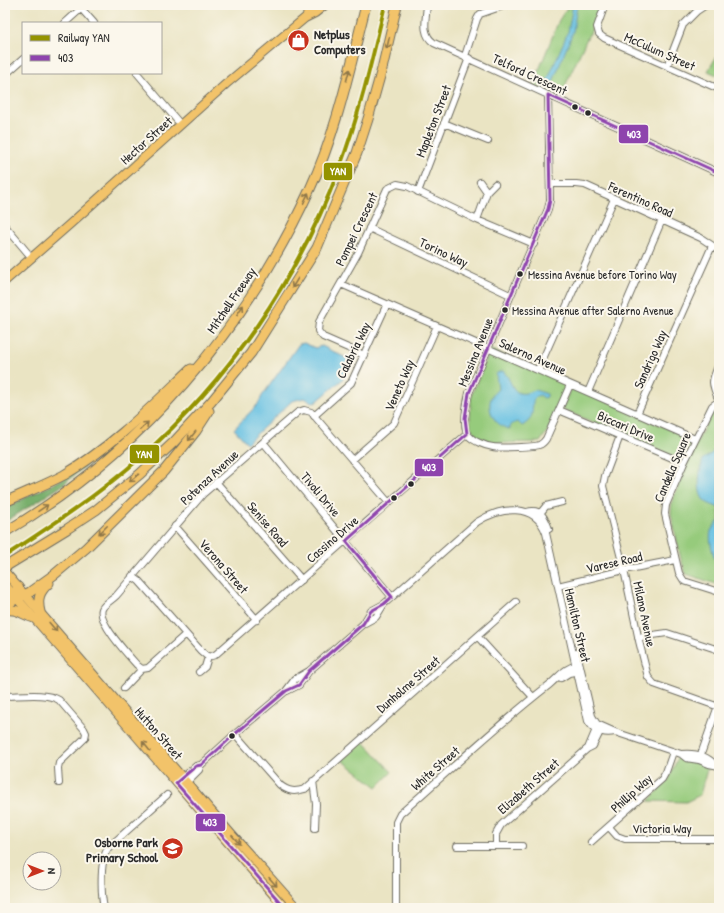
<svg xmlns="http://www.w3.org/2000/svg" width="724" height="913" font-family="'Patrick Hand',sans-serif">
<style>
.green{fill:#96cb7c;stroke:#607b54}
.forest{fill:#78af6c;stroke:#526d4c}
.water{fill:#65c0e2;stroke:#487686}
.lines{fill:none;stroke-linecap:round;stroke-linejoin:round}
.minor-casing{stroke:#6e6c60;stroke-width:8}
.major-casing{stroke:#6e6c60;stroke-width:10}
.highway-casing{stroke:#6e6c60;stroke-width:11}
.minor{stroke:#fff;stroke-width:6}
.major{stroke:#f2c36a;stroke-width:8}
.highway{stroke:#f2c36a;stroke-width:9}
.bus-1-casing{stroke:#fbf7ec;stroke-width:6}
.bus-1{stroke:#8e44ad;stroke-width:3}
.rail-1-casing{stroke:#fbf7ec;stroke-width:7}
.rail-1{stroke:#949300;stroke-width:4}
.oneway{stroke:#8e774a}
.bus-dot{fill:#2b2b2b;stroke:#fbf7ec;stroke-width:1.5}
.labels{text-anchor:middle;stroke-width:4;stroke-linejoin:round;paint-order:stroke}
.bus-label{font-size:12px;fill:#2b2b2b;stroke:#fbf7ec;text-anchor:start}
.poi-label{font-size:13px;font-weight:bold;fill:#2b2b2b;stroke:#fbf7ec;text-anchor:start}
.street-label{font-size:13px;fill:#2b2b2b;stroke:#fbf7ec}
.line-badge{stroke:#fbf7ec;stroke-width:1.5}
.badge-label{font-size:11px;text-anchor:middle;font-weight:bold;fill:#fff}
</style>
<rect width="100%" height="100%" fill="#fbf7ec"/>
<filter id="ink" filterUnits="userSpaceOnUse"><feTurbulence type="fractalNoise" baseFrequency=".025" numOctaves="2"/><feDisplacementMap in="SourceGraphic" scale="8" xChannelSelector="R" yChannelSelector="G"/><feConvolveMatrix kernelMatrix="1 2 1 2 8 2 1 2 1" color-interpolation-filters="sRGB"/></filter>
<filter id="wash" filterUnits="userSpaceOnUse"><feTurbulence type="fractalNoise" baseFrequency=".012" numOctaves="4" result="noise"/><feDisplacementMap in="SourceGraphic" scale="16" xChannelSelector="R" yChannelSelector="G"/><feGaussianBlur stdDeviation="0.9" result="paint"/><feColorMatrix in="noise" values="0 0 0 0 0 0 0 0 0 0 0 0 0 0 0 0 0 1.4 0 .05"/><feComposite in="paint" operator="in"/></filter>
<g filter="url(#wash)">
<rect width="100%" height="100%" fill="#eae4c3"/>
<!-- green -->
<path class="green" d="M569,5H600L590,34H589L560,97L533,85L559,20Z
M719,52V76L708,71Z
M490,349L569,384L549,429L540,442L494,443L477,436L470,427L471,396Z
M572,385L693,440L684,461L562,409Z
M719,404V585L686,574L681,559L671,514L672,502L691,454L714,408Z
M363,741L392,772L377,787L342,760Z
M678,757L708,766L700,795L686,802L648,801L668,781Z"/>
<!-- forest -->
<path class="forest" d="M91,462L60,487L5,522V508L57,482Z"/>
<!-- water -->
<path class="water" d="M573,5H577L573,32L552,84L547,81L568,32Z
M304,343L315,348L322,346L352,361L343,379L315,403L304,398L292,401L247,443L234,429L258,404L262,396L299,344Z
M503,371C515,383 510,401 535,390L547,394V397L544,398L540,395C525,399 541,416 522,426L518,422C513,423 510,425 510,429C496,427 485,410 492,396C493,393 496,392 498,389L496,374L499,372Z
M719,445V508C714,505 706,504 703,499C696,489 700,469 703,459L710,455Z
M719,521V567C714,559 708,540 711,531C713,526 717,524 719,521Z"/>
</g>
<g filter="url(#ink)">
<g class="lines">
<defs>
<path id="minor" d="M78,5L94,23
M427,5C426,19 421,34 434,43L719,173
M605,5L597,27L599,34L604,38L719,89
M65,23L85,5
M465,56L477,19L480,14L506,5
M667,66L683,25L697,11L706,5
M137,73L181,125
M5,75L23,59
M548,95L550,200L548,209L469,393C467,402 462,427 468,435C473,441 485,446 493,447C497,448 535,447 539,445C542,444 544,442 546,439L570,385
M444,123L488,141
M480,182L487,192
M550,184H576L585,185L701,238L719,250
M418,192L469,58
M477,220L487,192L495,184
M5,226L32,258
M369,228L510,295
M341,284L695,439
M364,355L323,337L318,331L319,322L358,253L387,189L397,184L407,186L477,220L534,244
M538,370L614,199
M588,392L662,220
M719,401L712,406L684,463L666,505L665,514L679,573L684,581L719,592
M719,401C711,382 711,382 719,364
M559,410L684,463
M637,414L712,246
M314,416L351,383L387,304
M620,436L605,476L603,486L624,570L639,641L648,677L654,684L719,707
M263,442L392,597
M352,460L394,423L437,326
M216,482L302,580
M527,512C541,508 545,518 549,529
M538,516L546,506L562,502
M175,526L257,620
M132,576L139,581L201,651L208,657L215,655L467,434
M558,586L624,570L675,560
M363,624L376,617L384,604L392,597L477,522C500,507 535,502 546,533L588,721C594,731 604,734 615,732
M186,634L148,668L142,669L137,665C129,656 97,622 102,609C104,604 112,600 116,596L203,494L298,412L304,410L311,412L389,503
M478,637L533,697
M638,638L653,635L667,633L719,650
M577,653L592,716L597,724L615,732L681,754L686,758L699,760L709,764L719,766
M199,672L205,667L208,657
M561,678L569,673L580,671
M124,688L142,669
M287,691L299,685L309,671L363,624L371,611L384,604
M5,696C20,696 47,692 59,700L84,729L86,733L85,738L59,763L58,768L59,783
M235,734L280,785C289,792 295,792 305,789L516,602
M589,746L597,727
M681,754C693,753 706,754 715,765
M699,760L719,703
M180,780L196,766L201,765
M313,781L316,804L315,828
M184,785L199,770L201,765L235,734L286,691L295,679L309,671
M609,827L617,836L625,839H719
M591,842L662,779L666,772L673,752
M457,846H522
M496,846V834L501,825L587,749L593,746L602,728
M104,908C101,894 99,856 110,846L167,795
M396,908V822L400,814C449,771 497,725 549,685C559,677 565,667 578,665"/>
<path id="major" d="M307,15L316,5
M5,281L70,224L226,84L305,18L315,13L325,5
M5,572L232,835L297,908
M5,585C100,692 191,801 285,908"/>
<path id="highway" d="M5,502C24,493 45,485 64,475C112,447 151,407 191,369
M5,532C139,454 246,329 310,189C337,131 350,67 366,5
M5,567L67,529L96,510L140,474L174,442L211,402L251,353L317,248L335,205L357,153L368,119L382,69L397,5
M12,601L18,587
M5,605L30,592L55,574L86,548L164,471L196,431L209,411
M5,610C19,608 22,615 34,618
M40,612C37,599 39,592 49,583"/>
</defs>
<!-- minor casing -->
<use href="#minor" class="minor-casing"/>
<!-- major casing -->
<use href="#major" class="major-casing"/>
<!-- highway casing -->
<use href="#highway" class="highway-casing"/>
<!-- minor -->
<use href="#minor" class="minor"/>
<!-- major -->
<use href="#major" class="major"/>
<!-- highway -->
<use href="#highway" class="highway"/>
<defs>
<path id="bus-1" d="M548,95L719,173
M467,434L465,418L469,393L548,209L550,200L548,95
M346,541L467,434
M346,541L392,597
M285,908L176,783L196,766L201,765L235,734L286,691L299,685L309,671L363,624L371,611L384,604L392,597"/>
</defs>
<!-- bus-1 casing -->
<use href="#bus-1" class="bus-1-casing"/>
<!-- bus-1 -->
<use href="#bus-1" class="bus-1"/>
<defs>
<path id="rail-1" d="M5,556C51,526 98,495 140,458C228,381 298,278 339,169C359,116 372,60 385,5"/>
</defs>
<!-- rail-1 casing -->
<use href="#rail-1" class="rail-1-casing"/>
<!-- rail-1 -->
<use href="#rail-1" class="rail-1"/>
</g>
<!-- one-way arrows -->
<defs><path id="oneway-shaft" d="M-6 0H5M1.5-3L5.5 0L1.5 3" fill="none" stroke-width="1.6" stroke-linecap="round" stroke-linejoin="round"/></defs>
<g class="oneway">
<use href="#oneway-shaft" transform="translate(388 43) rotate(103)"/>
<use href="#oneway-shaft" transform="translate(348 75) rotate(-75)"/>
<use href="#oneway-shaft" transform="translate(306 198) rotate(-64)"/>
<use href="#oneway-shaft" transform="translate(295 283) rotate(122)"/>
<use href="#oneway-shaft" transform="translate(240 310) rotate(-56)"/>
<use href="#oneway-shaft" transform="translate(144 426) rotate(-44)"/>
<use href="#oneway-shaft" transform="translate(192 436) rotate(128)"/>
<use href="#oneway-shaft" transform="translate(134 478) rotate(141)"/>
<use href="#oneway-shaft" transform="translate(43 508) rotate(-34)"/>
<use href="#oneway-shaft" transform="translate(103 530) rotate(135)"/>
<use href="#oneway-shaft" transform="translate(53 627) rotate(50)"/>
<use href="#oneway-shaft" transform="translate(146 746) rotate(-129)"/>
<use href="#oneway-shaft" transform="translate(236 840) rotate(48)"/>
<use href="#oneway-shaft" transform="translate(273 882) rotate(48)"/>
</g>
</g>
<!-- icons -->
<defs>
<symbol id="shop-disc" viewBox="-11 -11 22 22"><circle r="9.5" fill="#c8321e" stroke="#fbf7ec"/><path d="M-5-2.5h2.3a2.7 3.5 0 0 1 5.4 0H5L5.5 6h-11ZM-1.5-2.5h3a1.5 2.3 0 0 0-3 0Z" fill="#fff"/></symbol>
<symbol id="school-disc" viewBox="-11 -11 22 22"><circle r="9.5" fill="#c8321e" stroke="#fbf7ec"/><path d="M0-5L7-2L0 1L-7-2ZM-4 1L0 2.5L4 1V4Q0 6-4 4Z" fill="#fff"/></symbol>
</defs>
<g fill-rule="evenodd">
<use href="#shop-disc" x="286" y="28" width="25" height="25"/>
<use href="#school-disc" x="160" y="836" width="25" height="25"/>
</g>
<!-- markers -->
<g class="bus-dot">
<circle cx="575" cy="107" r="3.5"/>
<circle cx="588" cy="113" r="3.5"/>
<circle cx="520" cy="274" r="3.5"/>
<circle cx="505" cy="310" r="3.5"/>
<circle cx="411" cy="484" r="3.5"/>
<circle cx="394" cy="498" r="3.5"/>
<circle cx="232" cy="736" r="3.5"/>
</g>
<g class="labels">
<!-- bus labels -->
<g class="bus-label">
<text x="528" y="279">Messina Avenue before Torino Way</text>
<text x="512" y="315">Messina Avenue after Salerno Avenue</text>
</g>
<!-- poi labels -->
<g class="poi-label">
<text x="314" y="39">Netplus<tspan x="314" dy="15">Computers</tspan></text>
<text x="158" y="847" text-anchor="end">Osborne Park<tspan x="158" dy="15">Primary School</tspan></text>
</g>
<!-- street labels -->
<g class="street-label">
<text transform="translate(660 51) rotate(24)" y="5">McCulum Street</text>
<text transform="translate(530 74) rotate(25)" y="5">Telford Crescent</text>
<text transform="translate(433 121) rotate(-69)" y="5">Mapleton Street</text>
<text transform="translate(146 140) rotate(-42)" y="5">Hector Street</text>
<text transform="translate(641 199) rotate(24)" y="5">Ferentino Road</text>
<text transform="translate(356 229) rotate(-64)" y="5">Pompei Crescent</text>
<text transform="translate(444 252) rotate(25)" y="5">Torino Way</text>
<text transform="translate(231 300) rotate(-56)" y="5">Mitchell Freeway</text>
<text transform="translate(353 350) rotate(-64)" y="5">Calabria Way</text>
<text transform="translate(475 352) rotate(-68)" y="5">Messina Avenue</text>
<text transform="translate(533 356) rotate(24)" y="5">Salerno Avenue</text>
<text transform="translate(650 359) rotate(-66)" y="5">Sandrigo Way</text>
<text transform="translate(399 385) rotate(-66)" y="5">Veneto Way</text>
<text transform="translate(626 426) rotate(23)" y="5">Biccari Drive</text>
<text transform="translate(672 467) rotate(-67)" y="5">Candella Square</text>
<text transform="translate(209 477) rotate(-43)" y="5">Potenza Avenue</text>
<text transform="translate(321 494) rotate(50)" y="5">Tivoli Drive</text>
<text transform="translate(268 524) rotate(49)" y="5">Senise Road</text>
<text transform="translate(332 539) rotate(-41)" y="5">Cassino Drive</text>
<text transform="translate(614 562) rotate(-13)" y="5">Varese Road</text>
<text transform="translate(224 566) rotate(49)" y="5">Verona Street</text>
<text transform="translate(645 614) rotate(78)" y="5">Milano Avenue</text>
<text transform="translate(578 625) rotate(77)" y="5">Hamilton Street</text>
<text transform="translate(408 684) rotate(-41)" y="5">Dunholme Street</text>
<text transform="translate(159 733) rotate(49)" y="5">Hutton Street</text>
<text transform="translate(435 768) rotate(-41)" y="5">White Street</text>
<text transform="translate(528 786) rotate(-41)" y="5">Elizabeth Street</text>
<text transform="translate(631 793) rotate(-42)" y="5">Phillip Way</text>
<text x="662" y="833">Victoria Way</text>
</g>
</g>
<g class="line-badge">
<rect x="618" y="124" width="31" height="20" rx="4" fill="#8e44ad"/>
<rect x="323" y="162" width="30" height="19" rx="4" fill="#949300"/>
<rect x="129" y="444" width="31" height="20" rx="4" fill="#949300"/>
<rect x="414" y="458" width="30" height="19" rx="4" fill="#8e44ad"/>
<rect x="195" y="813" width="31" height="19" rx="4" fill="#8e44ad"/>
</g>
<g class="badge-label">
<text x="634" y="138">403</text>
<text x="338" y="175">YAN</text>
<text x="144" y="458">YAN</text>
<text x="429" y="471">403</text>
<text x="210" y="826">403</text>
</g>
<!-- margin -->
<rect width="724" height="913" fill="none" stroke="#fbf7ec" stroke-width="20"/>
<!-- legend -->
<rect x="22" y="22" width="140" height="52" fill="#fbf7ec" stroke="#a8a59f"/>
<rect x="30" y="35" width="20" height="6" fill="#949300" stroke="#a8a59f"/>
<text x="58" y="42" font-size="12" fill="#2b2b2b">Railway YAN</text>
<rect x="30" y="55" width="20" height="6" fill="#8e44ad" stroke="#a8a59f"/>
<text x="58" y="62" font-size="12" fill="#2b2b2b">403</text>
<!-- north arrow -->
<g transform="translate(42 871) rotate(90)"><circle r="19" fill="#fbf7ec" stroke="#a8a59f"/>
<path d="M0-3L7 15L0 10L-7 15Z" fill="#c8321e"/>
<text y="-6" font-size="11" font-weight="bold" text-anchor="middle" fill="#2b2b2b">N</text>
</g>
</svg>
